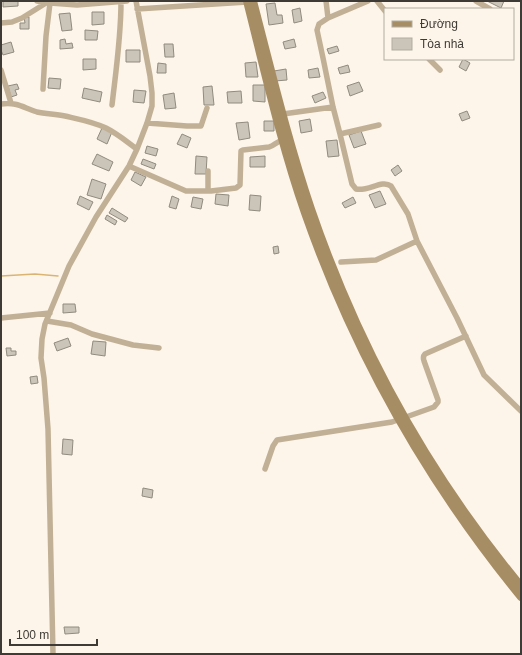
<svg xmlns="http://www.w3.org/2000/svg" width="522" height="655" font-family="Helvetica,sans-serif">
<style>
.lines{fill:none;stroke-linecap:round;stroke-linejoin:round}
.stream{stroke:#dbb473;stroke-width:1.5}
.building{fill:#cbc4b8;stroke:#918a7f}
.street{stroke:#c1b095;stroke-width:5.5}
.secondary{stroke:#a78d64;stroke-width:8}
</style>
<rect width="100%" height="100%" fill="#fdf5e9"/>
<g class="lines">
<!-- stream -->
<path class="stream" d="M1,276L35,274L58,276"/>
</g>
<!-- building -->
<path class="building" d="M3,1H18V6L3,7Z
M487,1H504L501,8Z
M275,3L277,15H282L283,23L269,25L266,4Z
M300,8L302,21L294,23L292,10Z
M92,12H104V24L92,25Z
M70,13L72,30L62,31L59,14Z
M24,17H29V29H20V23H25Z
M85,30L98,31L97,40H85Z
M65,39L66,44L72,43L73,48L60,49V40Z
M294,39L296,47L285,49L283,42Z
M11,42L14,52L3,55L1,50V45Z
M164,44H173L174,57H165Z
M337,46L339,51L329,54L327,49Z
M126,50H140V62H126Z
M83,59H96V69L83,70Z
M463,59L470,63L466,71L459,67Z
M256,62L258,77H246L245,63Z
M158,63L166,64V73H157Z
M348,65L350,72L340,74L338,68Z
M318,68L320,77L309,78L308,70Z
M286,69L287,80L275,81L274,71Z
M49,78L61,79L60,89L48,88Z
M359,82L363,91L350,96L347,86Z
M17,84L19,89L15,90L17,95L11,97L8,86Z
M253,85H265V102L253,101Z
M212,86L214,105H204L203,87Z
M84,88L102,92L100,102L82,98Z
M134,90L146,91L144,103L133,102Z
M241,91L242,103H228L227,92Z
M323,92L326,98L315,103L312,96Z
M174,93L176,108L165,109L163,95Z
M467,111L470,118L462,121L459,114Z
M310,119L312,131L301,133L299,121Z
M264,121H274V131H264Z
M248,122L250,138L239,140L236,123Z
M102,128L112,132L107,144L97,139Z
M361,131L366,144L354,148L349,135Z
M182,134L191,138L187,148L177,144Z
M337,140L339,156L328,157L326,141Z
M147,146L158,149L156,156L145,153Z
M97,154L113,162L109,171L92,164Z
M196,156L207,157L206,174H195Z
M265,156V167H250V157Z
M143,159L156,164L154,169L141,164Z
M398,165L402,171L395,176L391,170Z
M135,172L146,177L141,186L131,180Z
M92,179L106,184L101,199L87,195Z
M380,191L386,204L375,208L369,195Z
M216,194L229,195L228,206L215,204Z
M250,195L261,196L260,211L249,210Z
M80,196L93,202L89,210L77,204Z
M172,196L179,199L176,209L169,207Z
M193,197L203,199L201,209L191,207Z
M353,197L356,203L345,208L342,203Z
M112,208L128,218L125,222L109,213Z
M107,215L117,221L115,225L105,219Z
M278,246L279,253L274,254L273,247Z
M63,304H75L76,312L63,313Z
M68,338L71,346L57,351L54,343Z
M93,341L106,342L105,356L91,354Z
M6,348H11V351H16V355L7,356Z
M37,376L38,383L31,384L30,377Z
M63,439L73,440L72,455L62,454Z
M143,488L153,490L152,498L142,496Z
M64,627H79V633L65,634Z"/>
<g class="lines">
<!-- street -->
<path class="street" d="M37,1L50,3L77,5L127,1
M326,1L328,18
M368,1L328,18L319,24L317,30L323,58L333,107L340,134L352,184L356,189C368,192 382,179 391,186L408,214L417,241L457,318L484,375L521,411
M377,1L385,11
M476,1L490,9
M137,9L247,2
M1,23L12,22L22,18L46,3
M429,59L440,70
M1,70L11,103
M43,89L46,36L50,3
M1,104C17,102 22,107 37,112C46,114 55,114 65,116C78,119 94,122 106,128C118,134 127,142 137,149
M112,105C116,70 121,37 121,2
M283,114L333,107
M147,123L187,126H201L207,108
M340,134L379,125
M129,166L186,191H211L236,188L240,185L241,151L243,150L269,147C274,146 277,141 283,140
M208,191V171
M341,262L376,260L417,241
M1,318L50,313
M47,321L71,325L92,334L133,345L159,348
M265,469L273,446L277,440L392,422L434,407L438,402V400L424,361C423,358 423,356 425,354L466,336
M53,654L48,429L44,378L41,358L42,339L45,324L69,266L96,217L129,166L137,149L147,123L152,106V93L150,76L136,1"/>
<!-- secondary -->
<path class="secondary" d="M247,1C265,72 281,144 305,213C354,353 427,482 521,597
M253,1C271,70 288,141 311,209C358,346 429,475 521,586"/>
</g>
<!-- border -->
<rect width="522" height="655" fill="none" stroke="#3e3b36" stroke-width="4"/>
<!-- legend -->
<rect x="384" y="8" width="130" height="52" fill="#fdf5e9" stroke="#b1aba1"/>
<rect x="392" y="21" width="20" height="6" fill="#a78d64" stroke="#b1aba1"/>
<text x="420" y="28" font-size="12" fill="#3e3b36">Đường</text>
<rect x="392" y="38" width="20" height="12" fill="#cbc4b8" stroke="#b1aba1"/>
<text x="420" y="48" font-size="12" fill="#3e3b36">Tòa nhà</text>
<!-- scale -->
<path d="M10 639v6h87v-6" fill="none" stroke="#3e3b36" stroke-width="2"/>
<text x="16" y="639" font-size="12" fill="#3e3b36" stroke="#fdf5e9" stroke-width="3" paint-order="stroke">100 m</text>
</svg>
